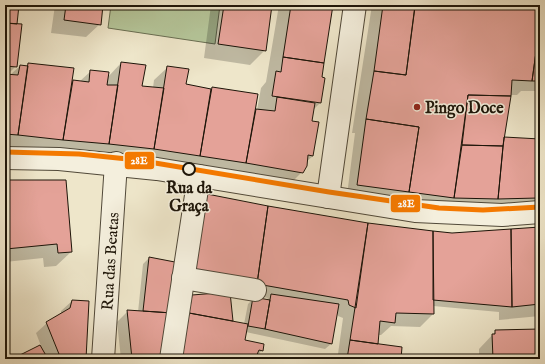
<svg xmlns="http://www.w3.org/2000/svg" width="545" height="364" font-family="'IM FELL English',serif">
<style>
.green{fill:#b5c69a;stroke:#696e52}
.shadow{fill:#0003;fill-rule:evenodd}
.building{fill:#e4a298;stroke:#1d1509}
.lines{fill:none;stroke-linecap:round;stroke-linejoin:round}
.minor-casing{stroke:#514939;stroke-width:24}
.minor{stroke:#f4efdd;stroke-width:22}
.tram-1-casing{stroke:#f4efdd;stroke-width:8}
.tram-1{stroke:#f47900;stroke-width:5}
.poi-dot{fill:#8f2418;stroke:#f4efdd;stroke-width:1.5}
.stop-dot{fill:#f4efdd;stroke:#1d1509;stroke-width:2}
.labels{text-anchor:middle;stroke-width:3;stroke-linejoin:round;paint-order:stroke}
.poi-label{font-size:16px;font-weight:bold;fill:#1d1509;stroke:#f4efdd;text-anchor:start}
.stop-label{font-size:16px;font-weight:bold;fill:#1d1509;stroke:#f4efdd}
.street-label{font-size:16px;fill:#1d1509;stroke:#f4efdd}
.line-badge{stroke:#f4efdd;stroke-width:1.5}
.badge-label{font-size:11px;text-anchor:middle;font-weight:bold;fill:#fff}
</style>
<rect width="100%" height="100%" fill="#eee6ca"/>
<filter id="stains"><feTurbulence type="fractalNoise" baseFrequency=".005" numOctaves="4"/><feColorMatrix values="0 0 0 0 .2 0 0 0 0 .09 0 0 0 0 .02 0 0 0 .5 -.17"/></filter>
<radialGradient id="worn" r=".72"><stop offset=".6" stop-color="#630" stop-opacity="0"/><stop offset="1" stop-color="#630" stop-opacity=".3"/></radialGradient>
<!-- green -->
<path class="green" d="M111,5H220L215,44L108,28Z"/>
<!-- shadow -->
<path class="shadow" d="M5,5H18L16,25V66L10,72H5Z
M55,5H102L100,24L86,37L51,33Z
M211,5H271L265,50L250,65L204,58Z
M279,5H332L321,78L323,79L320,103L313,110L311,122L318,123L313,156L306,162L302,172L286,188L5,149V75H10L20,66L26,67L29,64L72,81L79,82L91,71L107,78L121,63L141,87L153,88L154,80L168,67L185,85L257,95L254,112L257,110L261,88L266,82Z
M372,5H540V91H521L517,95H510L503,138L538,140L540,129V207L395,206L347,195L355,133H352Z
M5,181H65L71,252L56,266L44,267L43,258L5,262Z
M369,224L452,234L540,228V316L499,320V312L433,306V314L420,327L391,326L381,335H378L377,344L400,359H339L340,354H338L343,318L338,316V311L331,344L325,349L246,332L244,341L262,350L255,359H174L187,302L193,296L221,294ZM229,294H245L268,298L266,300L254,298L248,304L244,324L231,321Z
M149,258L179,264L163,359H121L117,322L128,311L138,312L143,264Z
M72,301L85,359H15L41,346L36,333L47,323L61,315V311Z
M540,330V359H479V349L496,331Z"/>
<!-- building -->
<path class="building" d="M5,5H19L17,24L5,23Z
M66,5H103L101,25L64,20Z
M224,5H272L266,51L218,44Z
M291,5H333L324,63L283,57Z
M383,5L415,7L406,75L374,71Z
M415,5H540V23L532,81L512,80L511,96L468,95L454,198L409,192L419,127L366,119L374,71L406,75Z
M5,23L22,24L17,67L5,66Z
M540,23V81H532Z
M283,57L324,63L322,77L325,78L321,103L272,96L276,71L281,72Z
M121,62L146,65L142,86L164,88L154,149L109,144Z
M28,63L74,68L63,140L18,135Z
M20,65L28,66L18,135L5,134V74L18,75Z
M167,66L189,69L186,84L211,89L200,156L154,149Z
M90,70L109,72L107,85H118L109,144L63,140L73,80L89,82Z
M212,87L258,94L246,163L200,156Z
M468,95L511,96L503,146L462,145Z
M277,97L315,103L312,121L319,122L313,156L308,155L307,166L303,173L246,163L256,109L275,111Z
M366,119L419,127L409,192L357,185Z
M504,137L540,139V189L538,198L498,199Z
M462,145L503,146L498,199L454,198Z
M5,180H66L72,252L58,253L57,244L6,249Z
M207,194L268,206L257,284L194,272Z
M268,206L368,223L356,308L349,305L348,300L257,284Z
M368,223L433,231L434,314L396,313L395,323L380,321L378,344L350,340Z
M540,227V304L512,307L511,229Z
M511,229L512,307L433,300V231L452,233Z
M149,257L180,263L172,313L143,311Z
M230,292L233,321L189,313L192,295Z
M271,294L339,304L332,344L265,329Z
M253,297L270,300L265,329L248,326Z
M72,300L89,301L86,359H61L46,322L70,308Z
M127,310L172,313L164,359H132Z
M189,313L248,324L245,340L264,344L263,351L259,350L255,359H182Z
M540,329V359H493L492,334H495V330Z
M350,340L402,347L401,359H347Z
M40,345L48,359H17L16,357Z"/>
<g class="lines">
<defs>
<g id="minor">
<path d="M5,158L59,159L157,169L415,211L502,215L540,212"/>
<path d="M328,197L355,5"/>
<path d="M183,278L255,290"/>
<path id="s1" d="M103,359L116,163"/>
<path d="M171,359L199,176"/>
</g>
</defs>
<!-- minor casing -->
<use href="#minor" class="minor-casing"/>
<!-- minor -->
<use href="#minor" class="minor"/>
<defs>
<path id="tram-1" d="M5,152L79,154L137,160L329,192L439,208L483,210L540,207"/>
</defs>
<!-- tram-1 casing -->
<use href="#tram-1" class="tram-1-casing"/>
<!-- tram-1 -->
<use href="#tram-1" class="tram-1"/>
</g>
<!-- markers -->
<circle class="poi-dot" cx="417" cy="107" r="4"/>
<circle class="stop-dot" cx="189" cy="169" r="6"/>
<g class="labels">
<!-- poi labels -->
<g class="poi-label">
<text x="425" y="113">Pingo Doce</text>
</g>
<!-- stop labels -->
<g class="stop-label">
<text x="189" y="193">Rua da<tspan x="189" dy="18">Graça</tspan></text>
</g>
<!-- street labels -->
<g class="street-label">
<text dy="6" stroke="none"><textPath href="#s1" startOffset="98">Rua das Beatas</textPath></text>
</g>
</g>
<g class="line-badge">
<rect x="124" y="151" width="31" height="19" rx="4" fill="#f47900"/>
<rect x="390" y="194" width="31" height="19" rx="4" fill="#f47900"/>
</g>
<g class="badge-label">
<text x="139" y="164">28E</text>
<text x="406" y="207">28E</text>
</g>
<!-- margin -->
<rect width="545" height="364" fill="none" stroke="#eee6ca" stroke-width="20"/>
<rect x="6" y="6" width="533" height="352" fill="none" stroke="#1d1509" stroke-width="2"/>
<rect x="10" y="10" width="525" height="344" fill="none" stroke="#1d1509"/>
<rect width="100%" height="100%" filter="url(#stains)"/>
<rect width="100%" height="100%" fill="url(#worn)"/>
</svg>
